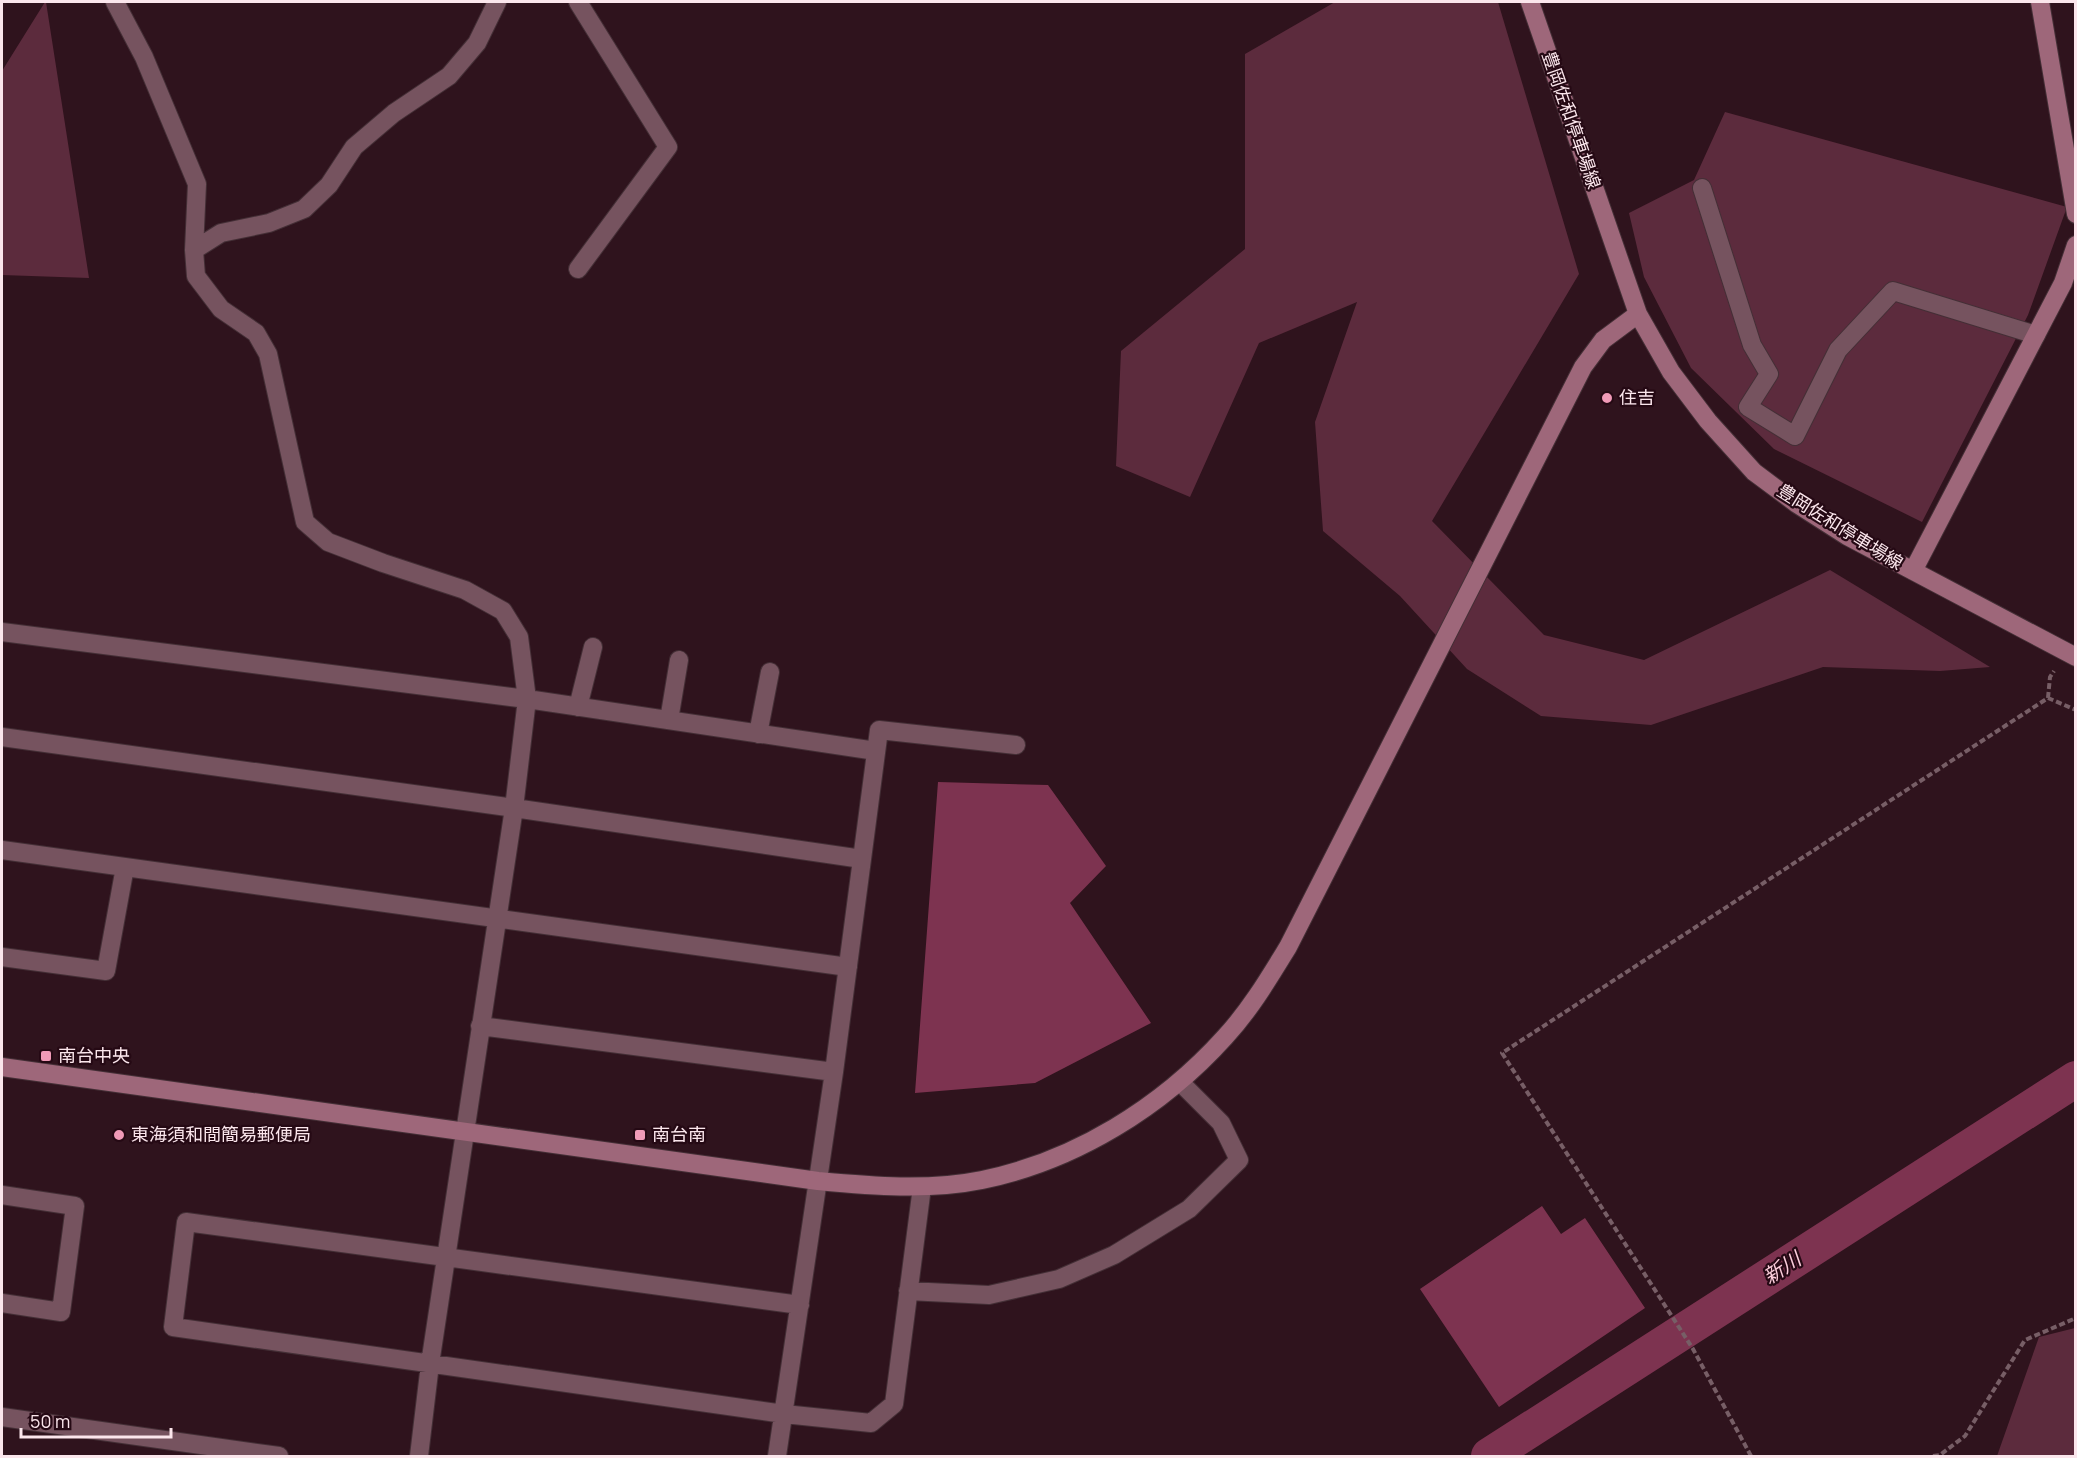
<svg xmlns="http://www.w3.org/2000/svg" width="2077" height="1458" font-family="Manrope,'Noto Sans JP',sans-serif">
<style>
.green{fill:#5c2b3d}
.water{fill:#7d3350}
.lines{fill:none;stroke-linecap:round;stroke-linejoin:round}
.river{stroke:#7d3350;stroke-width:36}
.street-casing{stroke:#442f36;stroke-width:20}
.secondary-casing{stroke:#442f36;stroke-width:20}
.path{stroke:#775e66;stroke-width:4;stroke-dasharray:6 3;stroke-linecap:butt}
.street{stroke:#76535f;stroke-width:18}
.secondary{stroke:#9e677a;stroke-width:18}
.poi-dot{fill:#f09ab7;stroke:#250914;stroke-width:2}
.labels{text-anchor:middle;stroke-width:4.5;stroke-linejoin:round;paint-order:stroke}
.street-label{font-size:18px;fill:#fbe6ec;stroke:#250914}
.poi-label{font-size:18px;fill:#fbe6ec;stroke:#250914;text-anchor:start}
.water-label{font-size:20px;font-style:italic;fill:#fccedc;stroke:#250914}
</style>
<rect width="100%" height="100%" fill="#2f131d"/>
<!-- green -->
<path class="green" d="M45,2H46L89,278L2,275V71Z
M1335,2H1498L1579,274L1432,521L1544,635L1644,660L1830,570L1990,667L1940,671L1823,667L1651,725L1541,716L1467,669L1400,596L1323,531L1315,422L1357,302L1259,343L1190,497L1116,466L1121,351L1245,249V54Z
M1725,112L2067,207L2028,315L1922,522L1774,449L1691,368L1644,277L1629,213L1694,180Z
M2075,1328V1456H1997L2039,1337Z"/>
<!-- water -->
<path class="water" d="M938,782L1048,785L1106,866L1070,903L1151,1023L1035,1083L915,1093Z
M1542,1206L1561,1234L1585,1218L1645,1308L1499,1407L1420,1289Z"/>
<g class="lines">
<!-- river -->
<path class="river" d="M1489,1456L2076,1079"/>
<defs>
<path id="street" d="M115,2L144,57L197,184L194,250L196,276L221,309L256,333L268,354L305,522L328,542L383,563L465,590L503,611L519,637L527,699L514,808L862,859
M578,2L668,147L578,269
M1702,188L1752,345L1769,374L1748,407L1795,436L1838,350L1893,291L2036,335
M194,250L221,233L269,223L304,209L329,185L354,147L394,113L449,76L477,43L497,2
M2,632L527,699L876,751
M578,707L593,647
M669,720L679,660
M758,734L770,672
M2,737L514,808L430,1364L419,1456
M2,850L848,967
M2,957L106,971L125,867
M480,1026L834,1072
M2,1195L75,1206L61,1312L2,1303
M908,1291L989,1295L1059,1279L1114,1255L1189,1209L1239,1160L1221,1123L1180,1082
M800,1305L186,1222L173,1327L784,1414L871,1423L894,1404L922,1187
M2,1417L279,1456
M777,1456L834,1072L879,730L1016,745"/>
<path id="secondary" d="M1530,2L1638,314L1671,372L1708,421L1754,472L1797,504L1847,536L2076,657
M2040,2L2076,214
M1913,571L2063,283L2076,245
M2,1067L818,1181C872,1186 928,1191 982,1180C1075,1161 1162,1107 1225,1037C1250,1010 1269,978 1288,947L1583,367L1603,340L1638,314"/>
</defs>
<!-- street casing -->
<use href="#street" class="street-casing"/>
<!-- secondary casing -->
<use href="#secondary" class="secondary-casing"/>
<!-- path -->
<path class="path" d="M2048,698L2050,677L2054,671
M1751,1456L1693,1349L1502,1053L2048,698L2076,710
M1933,1456L1940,1455L1965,1436L2025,1340L2076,1318"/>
<!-- street -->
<use href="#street" class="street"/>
<!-- secondary -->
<use href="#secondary" class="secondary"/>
</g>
<!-- markers -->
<g class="poi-dot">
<circle cx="1607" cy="398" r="6"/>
<rect x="40" y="1050" width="12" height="12" rx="3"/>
<circle cx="119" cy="1135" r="6"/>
<rect x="634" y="1129" width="12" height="12" rx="3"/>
</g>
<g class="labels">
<!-- street labels -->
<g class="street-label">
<text transform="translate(1571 120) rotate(71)" y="6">豊岡佐和停車場線</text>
<text transform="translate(1840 527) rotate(32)" y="6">豊岡佐和停車場線</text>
</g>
<!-- poi labels -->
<g class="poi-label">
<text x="1619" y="404">住吉</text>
<text x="58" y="1062">南台中央</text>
<text x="131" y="1141">東海須和間簡易郵便局</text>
<text x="652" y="1141">南台南</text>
</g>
<!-- water labels -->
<g class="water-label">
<text transform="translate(1782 1268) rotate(-33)" y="7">新川</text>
</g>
</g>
<!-- border -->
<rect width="2077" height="1458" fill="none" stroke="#fbe6ec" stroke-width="6"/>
<!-- scale -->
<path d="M21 1428v9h150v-9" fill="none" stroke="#fbe6ec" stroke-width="3"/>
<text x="30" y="1428" font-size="18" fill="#fbe6ec" stroke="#250914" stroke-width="4.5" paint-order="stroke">50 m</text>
</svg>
